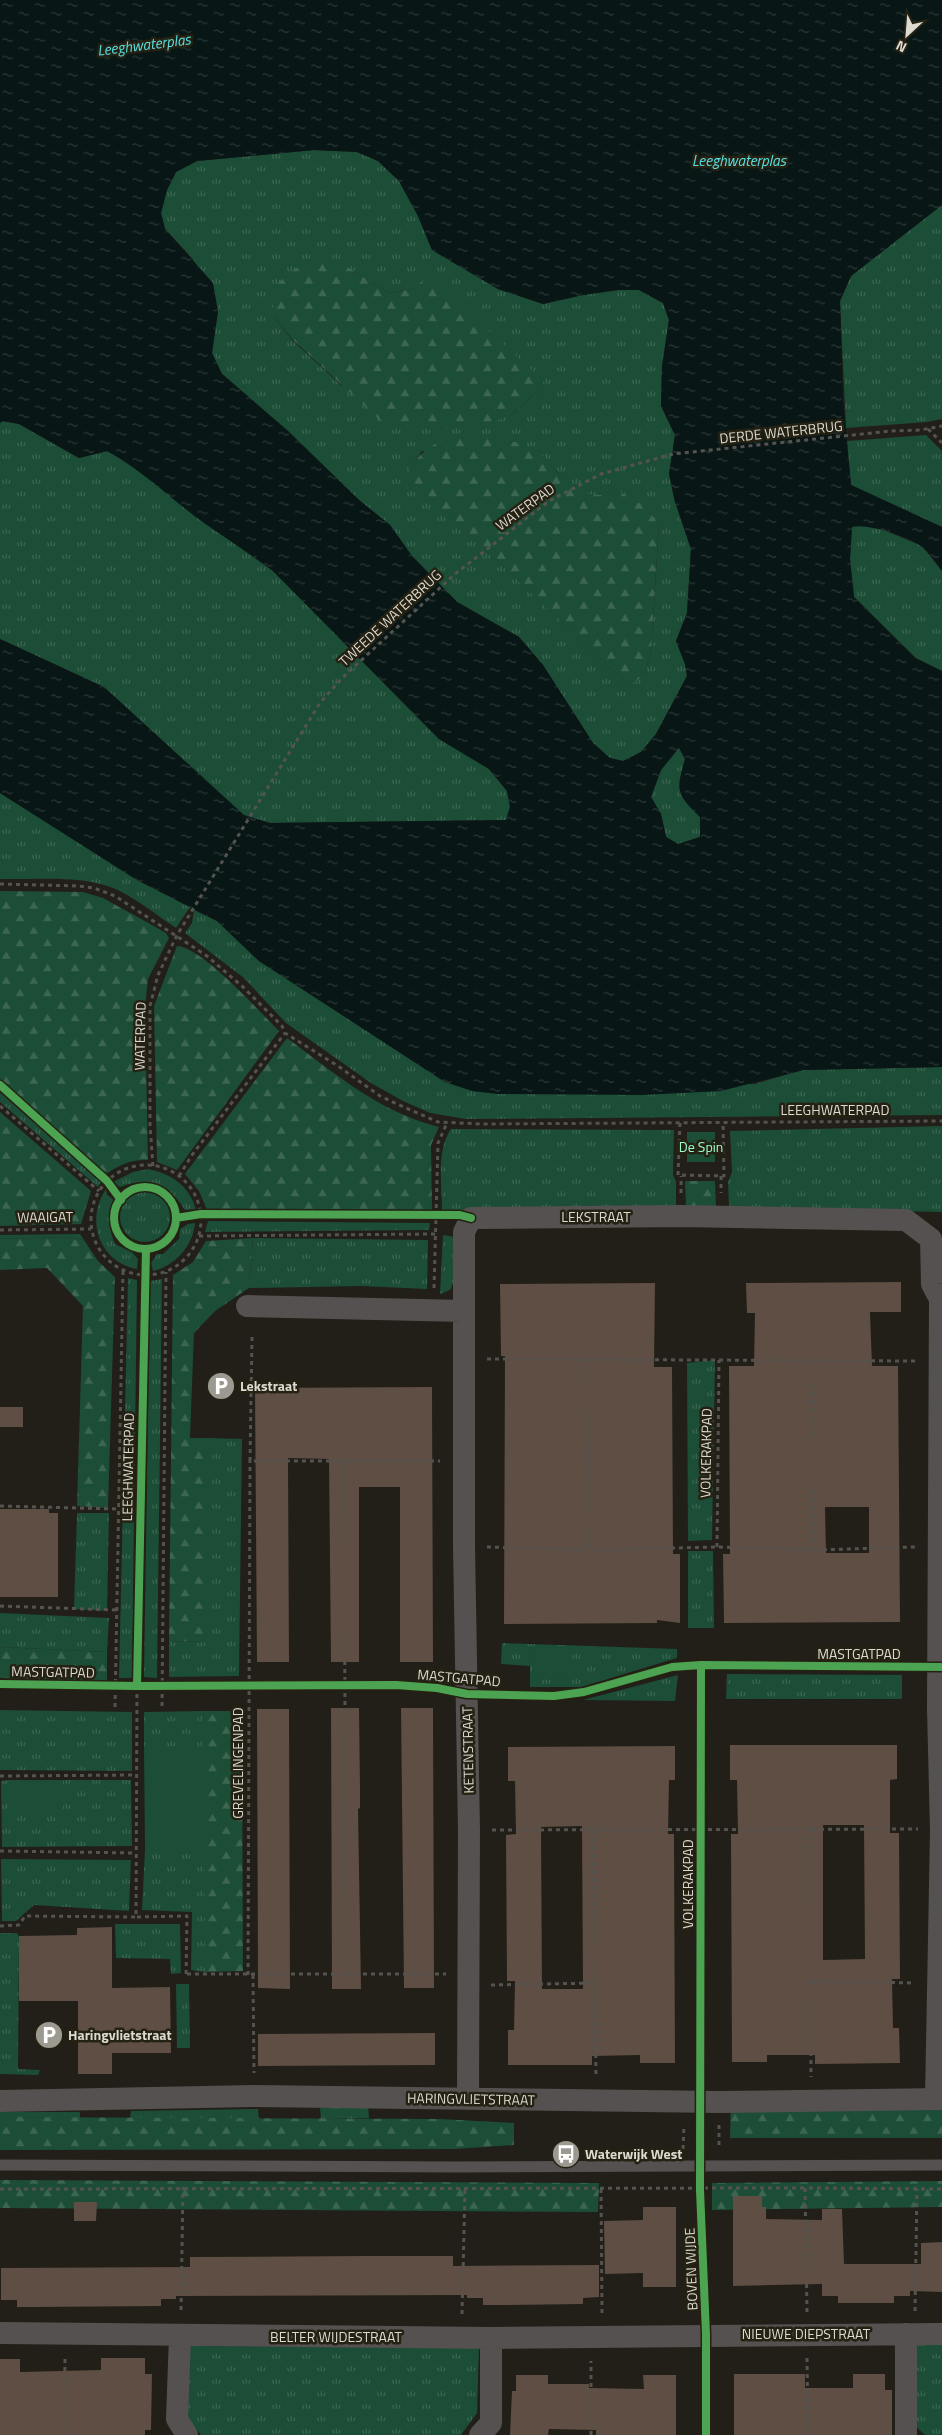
<svg xmlns="http://www.w3.org/2000/svg" width="942" height="2435" font-family="'Titillium Web',sans-serif">
<style>
.grass{fill:url(#grass-tufts);fill-rule:evenodd}
.forest{fill:url(#forest-firs)}
.park{fill:#1c4d36}
.water{fill:url(#water-ripples);fill-rule:evenodd}
.building{fill:#5f4e43;fill-rule:evenodd}
.lines{fill:none;stroke-linecap:round;stroke-linejoin:round}
.path{stroke:#555350;stroke-width:3;stroke-dasharray:4 4;stroke-linecap:butt}
.service{stroke:#545150;stroke-width:11}
.minor{stroke:#545150;stroke-width:22}
.cycleway-casing{stroke:#252113;stroke-width:11}
.cycleway{stroke:#4ca352;stroke-width:8}
.labels{text-anchor:middle;stroke-width:5;stroke-linejoin:round;paint-order:stroke}
.street-label{font-size:14px;fill:#dcdad1;stroke:#252113}
.park-label{font-size:14px;fill:#98fdcb;stroke:#252113}
.poi-label{font-size:14px;font-weight:bold;fill:#dcdad1;stroke:#252113;text-anchor:start}
.water-label{font-size:15px;font-style:italic;fill:#56e1e3;stroke:#252113}
</style>
<defs>
<pattern id="grass-tufts" width="24" height="20" patternUnits="userSpaceOnUse" patternTransform="scale(1.25)"><rect width="24" height="20" fill="#1c4d36"/><path d="M3 7l-1-3M5 7V3M7 7l1-3M15 17l-1-3M17 17v-4M19 17l1-3" fill="none" stroke="#3c6652"/></pattern>
<pattern id="forest-firs" width="22" height="20" patternUnits="userSpaceOnUse" patternTransform="scale(1.25)"><rect width="22" height="20" fill="#1c4d36"/><path d="M5 1l3.5 6h-7zM16 11l3.5 6h-7z" fill="#3c6652"/></pattern>
<pattern id="water-ripples" width="26" height="14" patternUnits="userSpaceOnUse" patternTransform="scale(1.25)"><rect width="26" height="14" fill="#081716"/><path d="M2 4q2-2 4 0t4 0M15 11q2-2 4 0t4 0" fill="none" stroke="#2b3837"/></pattern>
</defs>
<rect width="100%" height="100%" fill="#211f17"/>
<!-- grass -->
<path class="grass" d="M314,150L357,152L378,161L399,181L418,216L432,250L498,289L543,304L583,295L618,290H639L663,303L669,320L662,366L661,406L675,435L669,474L675,502L691,549L687,613L676,641L685,664L687,676L656,734L641,752L623,761L610,758L593,743L543,665L519,637L457,602L412,556L390,525L359,500L288,431L222,374L212,353L218,311L192,258L165,229L161,213L167,190L176,172L197,161ZM351,269L389,293L412,289L540,390L510,416L341,385L293,341L274,317ZM422,451L543,456C554,469 572,489 588,496C598,499 610,494 620,492L659,525L651,649L645,675L625,682L406,474Z
M942,205V419L927,422L846,428L840,301L851,276Z
M2,421L19,424L79,458L107,451L130,463L198,518L273,571L439,739L489,769L507,791L510,807L506,820L270,823L243,815L104,687L0,639V423Z
M926,435L942,451V527L851,485L847,441Z
M862,524L884,530L922,546L942,571V671L916,658L854,597L850,559L852,526Z
M679,747L685,759C676,791 676,793 700,817V837L678,844L666,837L661,814L651,797L661,770Z
M0,793L137,880L190,907L176,928C158,916 138,900 118,890C83,874 38,880 0,879Z
M194,910L217,921L259,961L445,1082L755,1084L801,1070L942,1067V1115L466,1119L430,1113L403,1101L371,1083L286,1023L244,978L185,933L192,923Z
M0,1089L102,1181L98,1187L0,1102Z
M942,1126V1212L729,1207L728,1182L732,1172L730,1131Z
M451,1129L674,1130L673,1175L676,1181V1212L500,1213L442,1210C442,1185 436,1150 451,1129Z
M148,1169C172,1174 188,1185 196,1209L185,1210C168,1183 151,1176 120,1187L113,1182L133,1172Z
M106,1189L107,1195L114,1200C109,1216 108,1228 115,1244L132,1252L138,1259L137,1269C99,1262 85,1220 106,1189Z
M120 1217a25 25 0 1 1 50 0a25 25 0 1 1-50 0Z
M208,1221L430,1223L429,1230L205,1232Z
M195,1223C193,1246 175,1266 153,1271L151,1263L157,1254H163L179,1239L180,1229L188,1224Z
M80,1234L84,1240L66,1237L0,1239V1235Z
M443,1235L455,1237L454,1281L450,1290L440,1294Z
M253,1238L428,1240L427,1289L361,1286L249,1288Z
M128,1278L137,1280L132,1678H119Z
M162,1279L157,1678L144,1677L150,1281Z
M715,1360L712,1540L688,1541L687,1363Z
M207,1438L242,1439L239,1676L169,1677V1641L207,1642Z
M77,1513H109L107,1611L74,1609Z
M688,1551H713L714,1628H688Z
M0,1613L109,1618L107,1652L0,1647Z
M502,1643L677,1649V1658L581,1687H530V1666L501,1664Z
M727,1674L902,1675V1699H726Z
M678,1675L675,1701L583,1700Z
M0,1710L132,1712V1771L0,1770Z
M203,1711L205,1748H144V1712Z
M8,1780V1813H63V1780H131L132,1846L2,1847L1,1781Z
M145,1850H205V1972L191,1970L192,1912L142,1910Z
M1,1859L131,1860L129,1911L34,1905L16,1921H2Z
M115,1924H180L181,1973L171,1974L170,1959L116,1958Z
M0,1933H17L19,1936L18,2069L40,2070L38,2075L0,2074Z
M176,1984H189L190,2048H177Z
M368,2106L369,2118L321,2119L320,2108Z
M258,2109L259,2119L130,2118L131,2111Z
M0,2112H80V2118L0,2117Z
M942,2342V2435H925L913,2424L917,2343Z
M188,2346L479,2347L477,2413L461,2435H201L185,2416Z"/>
<!-- forest -->
<path class="forest" d="M316,259L351,269L389,293L412,289L429,276L544,381L540,390L510,416L487,424L452,428L381,421L293,340L274,317L273,306L279,282L305,261Z
M470,436C495,437 523,440 543,456C549,461 553,468 558,473C580,494 591,499 620,492L646,507L659,525L651,649L645,675L633,683L625,682L405,474C428,443 432,442 470,436Z
M0,891L83,892L103,898L152,925L166,933L169,938L148,979L145,1007L148,1160C132,1159 118,1165 105,1175L0,1079Z
M177,946C202,947 260,1012 279,1031L177,1170L157,1162L154,1006Z
M287,1038C334,1073 381,1113 439,1127L431,1145L432,1212L207,1210L199,1191L185,1174Z
M0,1112L91,1191L81,1224L0,1226Z
M685,1181H715L716,1207H686Z
M66,1237L84,1240L98,1261L115,1277L108,1508L77,1506L83,1306L47,1268L0,1270V1239Z
M253,1238L249,1288L215,1311L194,1333L190,1438H207V1642L169,1641L173,1275L193,1262L206,1241Z
M0,1647L107,1652V1681L0,1678Z
M203,1711H242L243,1971L205,1972Z
M942,2096V2138H730L731,2097Z
M0,2117L440,2119L514,2123V2145L455,2149L0,2150Z
M0,2180L599,2183L598,2212L0,2208Z
M942,2181V2207L712,2210V2183Z"/>
<!-- park -->
<path class="park" d="M687,1132H715V1162H687Z
M534,1646L567,1648V1680L532,1679Z
M144,1748H205V1850H145Z
M8,1780H63V1813H8Z"/>
<!-- water -->
<path class="water" d="M0,0H942V205L851,276L840,301L843,399L851,485L942,527V571C936,563 930,553 922,547C910,537 867,523 852,527L850,559L854,597L915,658L942,671V1067L804,1070L721,1091L642,1095L498,1094L472,1091L445,1082L259,961L217,921L137,880L0,793V639L104,687L244,815L270,823L506,820L510,807L507,791L489,769L439,739L273,571C248,552 222,536 197,518C167,495 140,469 107,451L79,458L19,424L3,421L0,423ZM314,150L357,152L378,161L399,181L418,216L432,250L498,289L543,304L583,295L618,290H639L663,303L669,320L662,366L661,406L675,435L669,474L675,502L691,549L687,613L676,641L685,664L687,676L656,734L641,752L623,761L610,758L593,743L543,665L519,637L457,602L412,556L390,525L359,500L288,431L222,374L212,353L218,311L213,283L165,229L161,213L167,190L176,172L197,161ZM679,748L685,759C676,792 676,793 700,817V837L678,844L666,837L661,814L651,797L661,770Z"/>
<!-- building -->
<path class="building" d="M901,1282V1312H870L872,1366H898L900,1622L724,1623L723,1554H730L729,1366H754L755,1313H747L746,1283ZM825,1507H869V1553H826Z
M655,1283L654,1367H672L673,1554H680V1623L657,1620V1623L504,1624L505,1356H501L500,1284Z
M432,1387L433,1662H400V1487H359V1662H331L329,1459L288,1458L289,1662H257L255,1388Z
M0,1407H23V1427H0Z
M0,1509H49V1513H58V1597H0Z
M331,1708H359L360,1787V1808L358,1809L361,1989H332Z
M401,1708H433L434,1988H404Z
M257,1709H289L290,1989L258,1988Z
M730,1745H897V1779L890,1780V1833H899L900,1979H892L893,2028H899L900,2063L815,2064V2055H767V2062H732L731,1834H738L737,1780H730ZM823,1825H864L865,1959L823,1960Z
M675,1746V1780H669L668,1834H674L675,2063H640V2055L592,2056V2065H508V2030H514L515,1981H507L506,1835L516,1834L515,1781H508V1747ZM582,1826L583,1989H542L541,1827Z
M112,1927V1988L170,1987L171,2053H112V2074H78V2001H19V1936L77,1935V1928Z
M435,2033V2065L258,2066V2034Z
M733,2196H762V2207H766V2219L822,2220V2209H842L844,2264H921V2243L942,2242V2292L910,2291V2296H894V2303H838V2296H822V2284L733,2286Z
M74,2202H97L96,2221H74Z
M643,2207H676V2287H643V2273L605,2274L604,2221L643,2220Z
M366,2256H453V2266L599,2265V2297L583,2298V2304L500,2305H483V2298H467V2295L176,2296V2299H161V2306L32,2307H17V2300H1V2268L190,2267V2257Z
M101,2358H145V2374H152L151,2430H145V2435H0V2359H20V2372L101,2370Z
M734,2374H805V2388H853V2374H885V2390H892V2435H734Z
M516,2375H548V2384H589V2388L644,2389L643,2375H676V2435H596V2430L549,2429L548,2435H510L512,2391H516Z"/>
<g class="lines">
<!-- path -->
<path class="path" d="M928,429L942,443
M0,884L79,886L94,888L115,896L207,956L243,987L282,1026L285,1033L338,1066L380,1096L397,1104L438,1122L482,1124L942,1121
M0,1106L99,1191
M680,1123L678,1175L724,1176L723,1123
M91 1220a55 55 0 1 1 110 0a55 55 0 1 1-110 0Z
M153,1166L150,1125V1006L158,975L177,935L294,745L320,703L342,678L455,574L549,501L601,474L673,454L891,431L920,430L942,426
M179,1176L192,1155L285,1033
M721,1176V1193
M681,1193V1176
M0,1230L91,1229
M199,1236L435,1234
M434,1288L438,1143L447,1123
M252,1337L250,1461H440
M487,1359L916,1361
M586,1359L589,1550
M810,1360L813,1437
M344,1461L346,1973
M0,1506L118,1509
M487,1547L589,1550L717,1547L814,1550L915,1547
M717,1547L719,1360
M814,1550V1485
M0,1606L116,1610
M137,1686L136,1917L187,1916L186,1978
M162,1706L166,1272
M115,1707L123,1270
M0,1776L136,1775
M810,1828L811,2077
M492,1830L918,1829
M593,1830L596,2076
M0,1851L136,1853
M0,1926L19,1925L25,1916L136,1917
M187,1974H446
M248,1975L250,1461
M253,1975L254,2073
M811,1981L915,1983
M491,1985L595,1983
M719,2125V2149
M683,2149L684,2125
M0,2189L805,2188
M601,2189L602,2314
M181,2310L183,2187
M915,2311L917,2189
M807,2312L805,2188L942,2189
M462,2314L465,2188
M807,2358L808,2435
M64,2435L65,2357
M591,2435V2361"/>
<!-- service -->
<path class="service" d="M0,2165L458,2167L942,2165"/>
<!-- minor -->
<path class="minor" d="M247,1306L464,1311V1232L471,1218L681,1216L906,1220L931,1239L932,1284L940,1299H942
M464,1311V1546L469,1830L468,2099
M936,2099L941,1830L938,1709L940,1299
M0,2101L254,2096L719,2102L942,2099
M0,2333L491,2338V2423L480,2435
M180,2336L177,2419L187,2435
M491,2338L942,2334
M906,2435V2334"/>
<defs>
<path id="cycleway" d="M0,1085L107,1181L121,1200
M114 1218a31 31 0 1 1 62 0a31 31 0 1 1-62 0Z
M176,1218L201,1214L460,1215L471,1218
M701,1665L700,2190L706,2334V2435
M0,1684L137,1686L396,1685L437,1688L467,1694L554,1696L584,1692L672,1667L701,1665L942,1667
M137,1686L146,1249"/>
</defs>
<!-- cycleway casing -->
<use href="#cycleway" class="cycleway-casing"/>
<!-- cycleway -->
<use href="#cycleway" class="cycleway"/>
</g>
<!-- icons -->
<defs>
<symbol id="parking-disc" viewBox="-11 -11 22 22"><circle r="9.5" fill="#9b9990" stroke="#252113"/><path d="M-3.5-5.5H1a3.5 3.5 0 0 1 0 7H-1V5.5H-3.5ZM-1-3.4V-.6H.8a1.4 1.4 0 0 0 0-2.8Z" fill="#fff"/></symbol>
<symbol id="bus-disc" viewBox="-11 -11 22 22"><circle r="9.5" fill="#9b9990" stroke="#252113"/><path d="M-5-6H5V4H4V6H2V4H-2V6H-4V4H-5ZM-3.5-4V0h7V-4ZM-3.5 1.2v1.5H-2V1.2ZM2 1.2v1.5H3.5V1.2Z" fill="#fff"/></symbol>
</defs>
<g fill-rule="evenodd">
<use href="#parking-disc" x="205" y="1370" width="32" height="32"/>
<use href="#parking-disc" x="33" y="2019" width="32" height="32"/>
<use href="#bus-disc" x="550" y="2138" width="32" height="32"/>
</g>
<g class="labels">
<!-- street labels -->
<g class="street-label">
<text transform="translate(781 432) rotate(-6)" y="5">DERDE WATERBRUG</text>
<text transform="translate(525 507) rotate(-36)" y="5">WATERPAD</text>
<text transform="translate(390 618) rotate(-43)" y="5">TWEEDE WATERBRUG</text>
<text transform="translate(140 1036) rotate(-89)" y="5">WATERPAD</text>
<text x="835" y="1115">LEEGHWATERPAD</text>
<text transform="translate(45 1217) rotate(-1)" y="5">WAAIGAT</text>
<text x="596" y="1222">LEKSTRAAT</text>
<text transform="translate(706 1453) rotate(-89)" y="5">VOLKERAKPAD</text>
<text transform="translate(128 1467) rotate(-89)" y="5">LEEGHWATERPAD</text>
<text x="859" y="1659">MASTGATPAD</text>
<text transform="translate(53 1672) rotate(1)" y="5">MASTGATPAD</text>
<text transform="translate(459 1678) rotate(5)" y="5">MASTGATPAD</text>
<text transform="translate(468 1750) rotate(-91)" y="5">KETENSTRAAT</text>
<text transform="translate(238 1763) rotate(-90)" y="5">GREVELINGENPAD</text>
<text transform="translate(688 1884) rotate(-90)" y="5">VOLKERAKPAD</text>
<text transform="translate(471 2099) rotate(1)" y="5">HARINGVLIETSTRAAT</text>
<text transform="translate(691 2269) rotate(-92)" y="5">BOVEN WIJDE</text>
<text x="806" y="2339">NIEUWE DIEPSTRAAT</text>
<text x="336" y="2342">BELTER WIJDESTRAAT</text>
</g>
<!-- park labels -->
<g class="park-label">
<text x="701" y="1152">De Spin</text>
</g>
<!-- poi labels -->
<g class="poi-label">
<text x="240" y="1391">Lekstraat</text>
<text x="68" y="2040">Haringvlietstraat</text>
<text x="585" y="2159">Waterwijk West</text>
</g>
<!-- water labels -->
<g class="water-label">
<text transform="translate(144 45) rotate(-7)" y="5">Leeghwaterplas</text>
<text x="739" y="166">Leeghwaterplas</text>
</g>
</g>
<!-- north arrow -->
<g transform="translate(907 35) rotate(206)" stroke="#252113" stroke-width="4" paint-order="stroke">
<path d="M0-4L9 19L0 12L-9 19Z" fill="#dcdad1"/>
<text y="-8" font-size="14" font-weight="bold" text-anchor="middle" fill="#dcdad1">N</text>
</g>
</svg>
